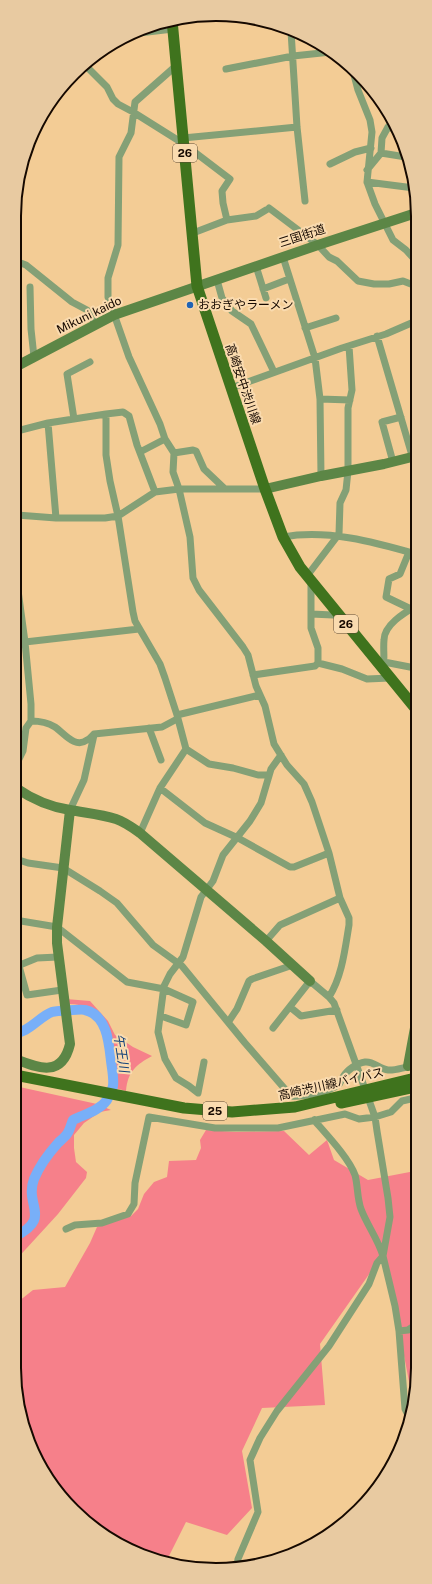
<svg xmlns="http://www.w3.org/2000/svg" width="432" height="1584" font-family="'Public Sans','Noto Sans JP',sans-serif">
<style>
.green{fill:#f6808a}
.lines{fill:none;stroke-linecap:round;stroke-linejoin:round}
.river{stroke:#78aff8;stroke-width:10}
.street{stroke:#84a076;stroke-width:7}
.secondary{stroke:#5c8646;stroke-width:10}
.primary{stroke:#3f731d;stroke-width:11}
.poi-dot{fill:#2063b4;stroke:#fadbaf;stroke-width:1.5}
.labels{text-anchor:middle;stroke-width:4;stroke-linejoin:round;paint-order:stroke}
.shield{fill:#fadbaf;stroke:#5a4834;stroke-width:1}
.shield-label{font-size:11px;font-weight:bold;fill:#160900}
.street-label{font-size:12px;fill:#160900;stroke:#fadbaf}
.poi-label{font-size:12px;fill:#160900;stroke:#fadbaf;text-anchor:start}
.water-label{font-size:13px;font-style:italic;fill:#104079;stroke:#fadbaf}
.rim{fill:none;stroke:#160900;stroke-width:2}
</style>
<rect width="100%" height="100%" fill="#f3cc95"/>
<!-- green -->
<path class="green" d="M66,999L90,1001L108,1021L115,1035L133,1047L152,1056C136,1065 128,1071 126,1091L115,1088C116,1055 111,1002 67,1004Z
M15,1086L97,1104L111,1110L100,1112L84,1123L74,1135V1148L76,1162L87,1172L86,1178L58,1214L14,1262Z
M206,1130L236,1132L284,1131L309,1155L327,1140L334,1160L368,1180L415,1171L414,1407L384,1253L320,1344L325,1405L262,1408L242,1451L252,1508L227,1535L186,1522L167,1560L127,1549L64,1501L29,1445L14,1368V1305L33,1290L65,1287L90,1243L97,1227L131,1216L138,1209L144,1194L154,1182L167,1177L169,1161L196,1160L201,1148L200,1140Z"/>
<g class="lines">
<!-- river -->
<path class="river" d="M14,1237C53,1218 24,1206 34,1179C39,1167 49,1153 58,1143C61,1140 65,1137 67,1134C70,1130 71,1124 73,1120C85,1114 99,1111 107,1100C109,1096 112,1090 113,1086C114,1078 112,1069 111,1061C109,1043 107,1015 85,1010C82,1009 55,1011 52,1012C40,1016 26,1035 15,1032"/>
<!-- street -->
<path class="street" d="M291,31L297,127L305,201
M139,33L173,29
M177,65L135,102L131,133L119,157L118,245L108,278V297L129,357L160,424L165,439L174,453L173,472L179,489L190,537L193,578L199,590L243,647L248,655L256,686L265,706L274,744L287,765L304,784L312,802L329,853L340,898L349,918V925C345,949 342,977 329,997
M86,66L107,87L113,99L118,104L133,112L184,144L230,179L222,191L223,203L227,220L193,233
M226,69L293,56L331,52
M353,71L358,90L370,120L372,132L367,182L375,204L393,240L406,250L416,261
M394,121L388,127L398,129
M183,138L297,127
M381,153L406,157
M330,164L355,152L371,148
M367,170L381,153L382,138L388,127
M367,182L414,188L415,184
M269,208L318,245L329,257L337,261L358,281L374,284H389L403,281L416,286
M227,220L256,216L266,210
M283,257L315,358L320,399L321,476
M18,262L26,265L72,302L87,310L96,325
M256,266L266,298
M217,280L222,298L232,311L251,324L274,372
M30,287L31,329L34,357
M263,289L289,279
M305,328L336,318
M377,336L416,469
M17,357L20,365
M231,388L342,348L386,334L416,321
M320,399L350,400
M106,414L123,412L129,416L137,445L155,492
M74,419L67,374L90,362
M48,423L56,518
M17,431L48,423L106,414V455L110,481L118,516L133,612L135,621L160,664L165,678L177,715L186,749L160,788L140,833
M140,452L165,439
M174,453L193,450L196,451L204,469L224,488
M393,462L382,422L401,417
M17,515L56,518H105L118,516L155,492L179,489H265
M283,537C327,529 374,542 416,554
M409,552L400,574L389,579L386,597L411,609
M307,576L339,534L340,503L346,490L348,471V408L352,390L349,346
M311,581V628L318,648V663
M311,614L333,615L336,612
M25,642L139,629
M384,662L415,668
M383,669C385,659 383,650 384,640C384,625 404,613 416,606
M253,675L315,666L318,663L342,669L367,679L390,678
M177,715L260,695
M31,721C39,721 47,722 55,727C64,733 75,749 87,740C90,739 92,736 94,734L162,727L177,719
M149,728L161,760
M186,749L209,764L233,768L258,775H269
M16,765L23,751L26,728L31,721V704L25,642L17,583
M160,788L205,823L238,838L290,867H294L329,853
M70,810L84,780L94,735
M16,859L28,863L63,868L100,891L117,903L153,945L182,966L245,1043L291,1096C302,1097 329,1092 338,1085C341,1083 341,1080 343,1077C347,1070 357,1063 365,1062C374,1061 379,1069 388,1070C396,1071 406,1066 415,1066
M15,920L57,927L127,982L164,989L193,1002L186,1025L161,1016
M266,941L280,925L340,898
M19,966L27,995L62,990
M15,967L37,958L58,957
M290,1007L301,1016L337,1010
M229,1021L237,1009L249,981L252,979L293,965
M273,1028L310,981L329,997L334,1003L365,1089L375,1117L377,1131L388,1198L390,1217L383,1256L395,1306L399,1331L405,1409L410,1419
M204,1062L198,1093L189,1086L176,1078L165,1059L158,1032L164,986L170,974L183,957L201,897L213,881L223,855L250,821L261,803L271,769L281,755
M66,1229L75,1225L102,1223L128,1214L134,1204L135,1183L149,1117L215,1128H278L345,1114L359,1119L375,1117L391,1112L402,1101L415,1098
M399,1331L408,1330L414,1326
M237,1566L238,1559L258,1512L250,1460L260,1438L277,1411L329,1346L369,1284L377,1263L383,1256C378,1239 367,1225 361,1209C357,1198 358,1186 355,1175C349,1158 326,1134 314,1120"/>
<!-- secondary -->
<path class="secondary" d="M17,366L114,315L318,245L416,213
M265,489L321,476L384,464L416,456
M16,788C32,799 50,807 70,810C86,813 101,814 116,819C125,822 133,828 140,833L266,941L310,981
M15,1059C38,1068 62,1078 70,1044L57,943V927L70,810
M408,1066L415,1028"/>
<!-- primary -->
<path class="primary" d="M172,20L197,286L265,489L283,537L300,567L415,708
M15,1075L184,1108L232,1112L295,1107L415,1078
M341,1103L415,1087"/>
</g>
<!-- markers -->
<circle class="poi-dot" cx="190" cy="305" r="4"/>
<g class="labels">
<!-- shield labels -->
<g class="shield">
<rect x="173" y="144" width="24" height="18" rx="3"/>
<rect x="334" y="615" width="24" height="18" rx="3"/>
<rect x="203" y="1102" width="24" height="18" rx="3"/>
</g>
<g class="shield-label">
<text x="185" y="157">26</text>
<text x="346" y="628">26</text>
<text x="215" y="1115">25</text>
</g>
<!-- street labels -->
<g class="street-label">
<text transform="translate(302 236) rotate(-18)" y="4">三国街道</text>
<text transform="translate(89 315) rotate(-26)" y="4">Mikuni kaido</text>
<text transform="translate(243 384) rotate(71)" y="4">高崎安中渋川線</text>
<text transform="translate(331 1084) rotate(-13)" y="4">高崎渋川線バイパス</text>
</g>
<!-- poi labels -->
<g class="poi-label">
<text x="198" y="309">おおぎやラーメン</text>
</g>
<!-- water labels -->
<g class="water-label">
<text transform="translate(122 1053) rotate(81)" y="5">午王川</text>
</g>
</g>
<!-- crop -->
<path d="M0 0H432V1584H0ZM216 21H216A195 195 0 0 1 411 216V1368A195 195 0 0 1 216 1563H216A195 195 0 0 1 21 1368V216A195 195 0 0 1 216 21Z" fill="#e8caa1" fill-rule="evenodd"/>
<path class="rim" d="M216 21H216A195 195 0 0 1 411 216V1368A195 195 0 0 1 216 1563H216A195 195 0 0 1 21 1368V216A195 195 0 0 1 216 21Z"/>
</svg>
